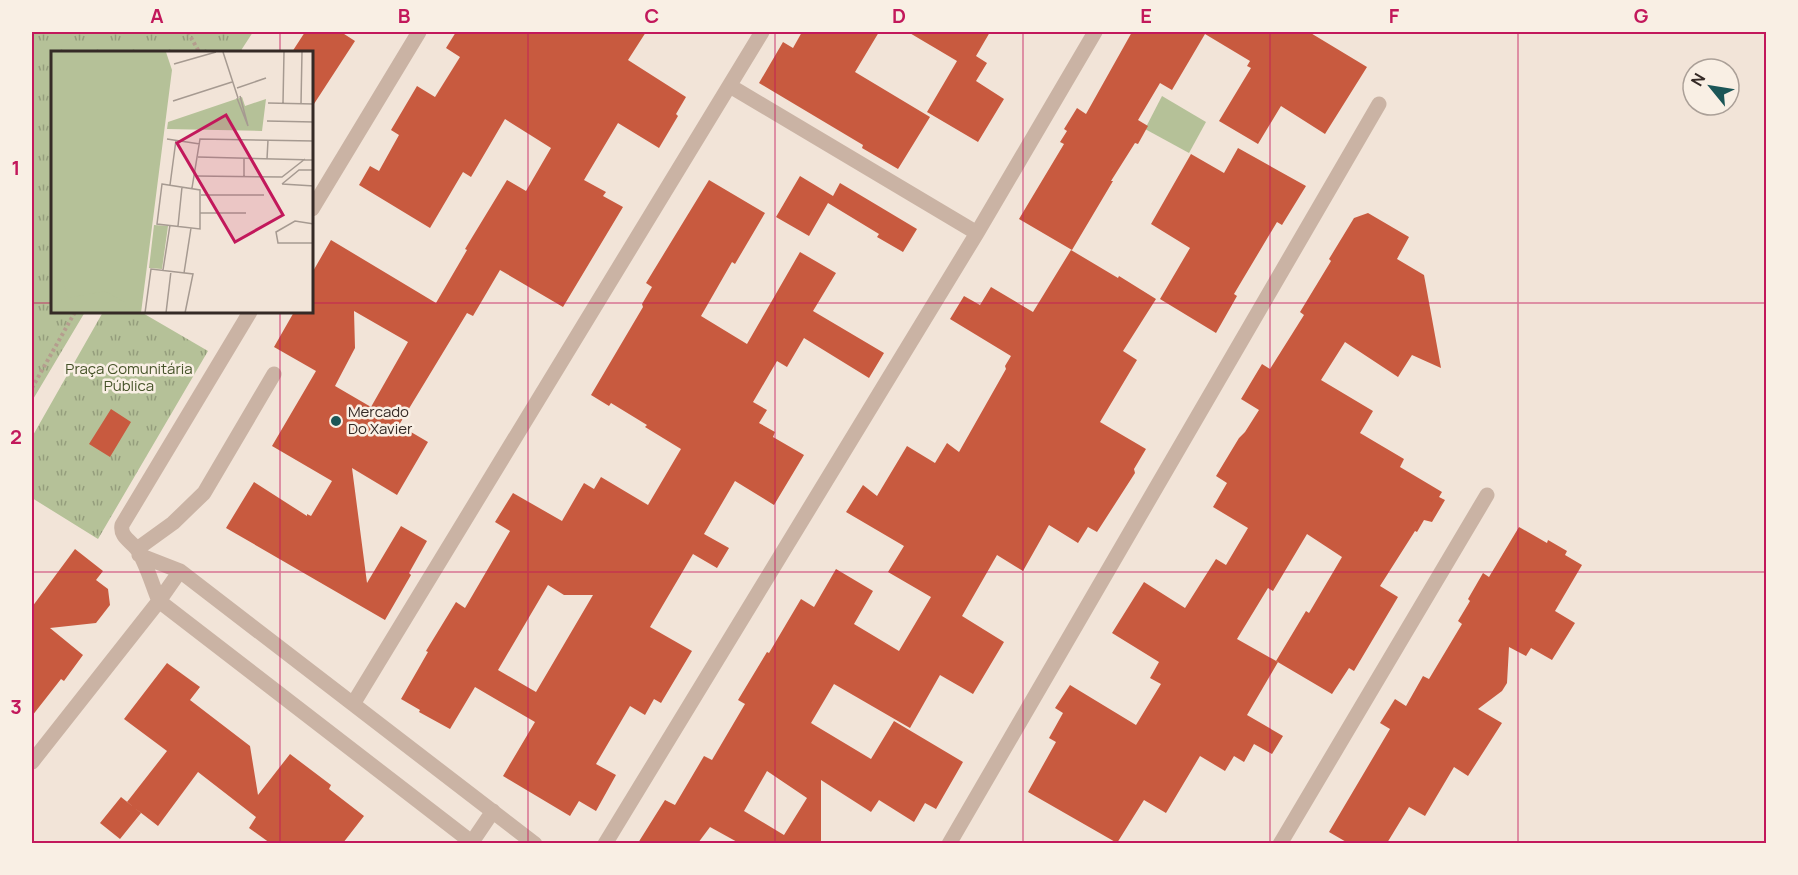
<svg xmlns="http://www.w3.org/2000/svg" width="1798" height="875" font-family="Manrope,sans-serif">
<style>
.grass{fill:url(#grass-tufts)}
.garden{fill:#b5c198}
.building{fill:#c85a3f;fill-rule:evenodd}
.lines{fill:none;stroke-linecap:round;stroke-linejoin:round}
.path{stroke:#b59d8e;stroke-width:4;stroke-dasharray:3 3;stroke-linecap:butt}
.minor{stroke:#cab3a4;stroke-width:15}
.grid{fill:none;stroke:#c2185b;stroke-width:1.5;stroke-opacity:0.55}
.poi-dot{fill:#1b5657;stroke:#f9efe4;stroke-width:2}
.labels{text-anchor:middle;stroke-width:5;stroke-linejoin:round;paint-order:stroke}
.park-label{font-size:15px;fill:#465329;stroke:#f9efe4}
.poi-label{font-size:15px;fill:#352a26;stroke:#f9efe4;text-anchor:start}
.inset-road{fill:none;stroke:#a69a91;stroke-width:1.5}
.view{fill:#c2185b;fill-opacity:0.15;stroke:#c2185b;stroke-width:3}
.inset-edge{fill:none;stroke:#352a26;stroke-width:3}
.neatline{fill:none;stroke:#c2185b;stroke-width:2}
.grid-label{font-size:20px;text-anchor:middle;font-weight:bold;fill:#c2185b}
</style>
<defs>
<pattern id="grass-tufts" width="24" height="20" patternUnits="userSpaceOnUse" patternTransform="scale(1.5)"><rect width="24" height="20" fill="#b5c198"/><path d="M3 7l-1-3M5 7V3M7 7l1-3M15 17l-1-3M17 17v-4M19 17l1-3" fill="none" stroke="#949d7c"/></pattern>
</defs>
<rect width="100%" height="100%" fill="#f2e4d8"/>
<!-- grass -->
<path class="grass" d="M32,32H253L240,52H52V312H85L32,401Z
M103,312H141L208,351L98,539L32,498V437Z"/>
<!-- garden -->
<path class="garden" d="M1162,96L1206,122L1189,153L1145,129Z"/>
<!-- building -->
<path class="building" d="M305,32H341L355,41L312,107V52H292Z
M456,32H646L628,60L686,97L676,114L678,116L659,148L618,123L584,180L606,192L603,196L623,207L563,307L500,270L473,316L467,313L399,425L428,442L397,495L352,468L367,583L401,526L427,541L409,573L411,575L385,620L226,528L254,482L307,516V514L311,516L332,481L272,446L316,371L274,347L294,312H312V273L331,240L436,303L467,250L465,249L507,180L526,191L551,148L505,119L471,177L463,172L430,228L359,185L370,166L379,171L399,135L391,130L417,86L435,97L460,57L446,48ZM354,311L408,342L371,407L335,386L355,348Z
M802,32H879L855,72L930,117L898,169L862,148L863,145L759,83L783,42L793,48Z
M908,32H990L976,56L987,63L976,81L1004,99L978,142L927,112L957,61Z
M1132,32H1309L1367,67L1325,134L1281,106L1258,144L1219,121L1251,68L1247,66L1250,61L1205,34L1172,90L1160,83L1138,120L1148,126L1138,144L1135,143L1111,181H1113L1072,250L1019,219L1064,144L1060,142L1067,131L1064,129L1077,108L1086,114Z
M1238,148L1306,186L1282,225L1277,222L1234,294L1237,296L1216,333L1160,299L1190,248L1151,224L1191,154L1224,173Z
M800,176L833,196L840,183L917,229L903,252L877,237L879,234L828,203L809,236L776,217Z
M709,180L765,213L735,264L732,262L701,316L747,344L800,252L836,273L813,311L884,353L869,378L804,338L787,367L777,361L753,402L767,410L759,423L775,432L773,437L804,455L774,505L735,481L704,534L729,548L717,568L693,554L650,627L692,651L661,703L654,699L645,715L630,706L596,764L616,775L596,811L579,801L570,816L503,776L535,722L475,687L450,729L419,712L420,710L401,699L428,652L426,651L456,602L465,608L510,531L495,522L513,493L562,521L584,483L594,489L601,477L648,505L681,449L645,427L647,425L611,403L609,406L591,395L643,307L642,304L652,287L646,283ZM548,585L564,595H593L536,692L498,670Z
M1368,213L1409,237L1397,259L1424,275L1441,368L1412,355L1398,377L1345,342L1321,380L1373,411L1360,433L1404,459L1400,467L1442,492L1439,497L1445,500L1432,522L1424,520L1417,532L1415,531L1380,586L1398,597L1354,671L1349,668L1332,694L1276,661L1306,611L1309,613L1342,557L1307,534L1273,591L1268,588L1237,639L1278,662L1247,715L1283,736L1272,754L1254,744L1244,762L1234,756L1225,771L1200,756L1166,813L1144,800L1117,843L1028,792L1056,742L1049,738L1063,713L1055,708L1070,685L1136,725L1161,684L1150,678L1159,662L1112,633L1144,582L1185,608L1216,559L1226,565L1248,528L1213,507L1227,483L1216,476L1239,438L1245,432L1259,410L1241,399L1262,364L1270,369L1304,315L1300,312L1331,261L1329,259L1354,218Z
M1071,250L1118,278L1119,276L1156,299L1123,351L1137,360L1100,422L1146,449L1134,469L1135,473L1097,532L1088,527L1078,543L1049,525L1023,571L997,555L962,616L1004,642L973,694L940,675L910,728L834,684L811,723L871,759L894,721L963,762L936,809L925,803L914,822L879,800L871,812L821,780V843H739L710,827L698,843H638L665,800L675,805L704,756L712,760L745,704L738,700L767,652L769,653L801,599L814,607L836,569L873,591L854,624L899,651L931,597L888,572L904,546L846,512L863,485L877,496L907,446L935,463L947,443L959,452L1006,369L1005,366L1011,356L950,319L964,296L980,305L991,287L1033,312ZM767,771L807,798L784,835L744,811Z
M111,409L131,422L110,457L89,444Z
M1519,527L1547,543L1548,540L1567,551L1565,555L1582,565L1555,611L1575,623L1552,660L1531,648L1526,656L1509,647L1507,683L1502,691L1478,709L1502,723L1468,776L1454,767L1425,816L1409,807L1387,843H1348L1329,832L1390,729L1380,723L1395,699L1406,706L1423,676L1429,679L1462,624L1458,621L1470,601L1468,599L1483,573L1489,577Z
M75,549L103,571L96,580L108,589L110,605L96,623L50,628L83,655L64,681L61,679L32,716V607Z
M167,663L200,687L190,700L250,746L258,795L290,754L331,785L329,789L364,816L343,843H270L249,828L256,817L198,772L158,826L127,802L167,751L124,719Z
M121,797L141,813L120,839L100,823Z"/>
<g class="lines">
<!-- path -->
<path class="path" d="M188,32L198,50V52
M32,388L75,312"/>
<!-- minor -->
<path class="minor" d="M730,86L977,233
M312,209L419,32
M250,312L122,525C120,536 129,540 136,548C145,559 153,587 159,601L474,844
M137,549L173,523L204,493L274,374
M139,555L180,571L535,844
M353,704L762,32
M32,762L159,601L180,571
M472,842L493,811
M605,844L977,233L1095,32
M949,844L1379,104
M1280,844L1487,495"/>
</g>
<!-- grid -->
<path class="grid" d="M280,32V52M528,32V844M775,32V844M1023,32V844M1270,32V844M1518,32V844M32,303H52M312,303H1766M280,312V844M32,572H1766"/>
<!-- markers -->
<circle class="poi-dot" cx="336" cy="421" r="6"/>
<g class="labels">
<!-- park labels -->
<g class="park-label">
<text x="129" y="374">Praça Comunitária<tspan x="129" dy="17">Pública</tspan></text>
</g>
<!-- poi labels -->
<g class="poi-label">
<text x="348" y="417">Mercado<tspan x="348" dy="17">Do Xavier</tspan></text>
</g>
</g>
<!-- overview -->
<g transform="translate(51 51)">
<rect width="262" height="262" fill="#f2e4d8"/>
<path d="M0,1H115L121,19L90,262H0ZM191,46L194,55L215,48L211,80L116,78L117,71ZM103,174L117,175L111,218L98,217Z" fill="#b5c198"/>
<path d="M0,225L12,230L17,247L54,240L75,252L73,262H0Z" fill="#b5c198"/>
<path class="inset-road" d="M172,1L187,47M123,13L165,1M186,37L215,27M186,47L197,75L189,45M122,50L181,31M217,52L263,53M232,52L233,1M250,53L251,1M216,70L263,71M116,88L149,93M147,106L263,109M216,108L217,89M145,125L231,126L254,108M193,126V107M111,133L149,139V178L106,173ZM231,133L248,119H263M231,133L263,135M119,134L125,89M141,137L149,88L263,90M150,144H213M149,162H195M263,173L244,170L225,181L227,192H263M127,175L131,136M112,219L119,174M133,222L140,177M94,262L100,218L142,223L134,262M115,262L120,220"/>
<path class="view" d="M175,64L232,164L184,191L126,92Z"/>
<rect width="262" height="262" class="inset-edge"/>
</g>
<!-- border -->
<rect width="1798" height="875" fill="none" stroke="#f9efe4" stroke-width="66"/>
<!-- north arrow -->
<g transform="translate(1711 87) rotate(300)"><circle r="28" fill="#f9efe4" stroke="#aba098" stroke-width="1.5"/>
<path d="M0-4.5L10 22L0 15L-10 22Z" fill="#1b5657"/>
<text y="-9" font-size="16" font-weight="bold" text-anchor="middle" fill="#352a26">N</text>
</g>
<rect x="33" y="33" width="1732" height="809" class="neatline"/>
<g class="grid-label">
<text x="157" y="23">A</text>
<text x="404" y="23">B</text>
<text x="652" y="23">C</text>
<text x="899" y="23">D</text>
<text x="1146" y="23">E</text>
<text x="1394" y="23">F</text>
<text x="1641" y="23">G</text>
<text x="16" y="175">1</text>
<text x="16" y="444">2</text>
<text x="16" y="714">3</text>
</g>
</svg>
